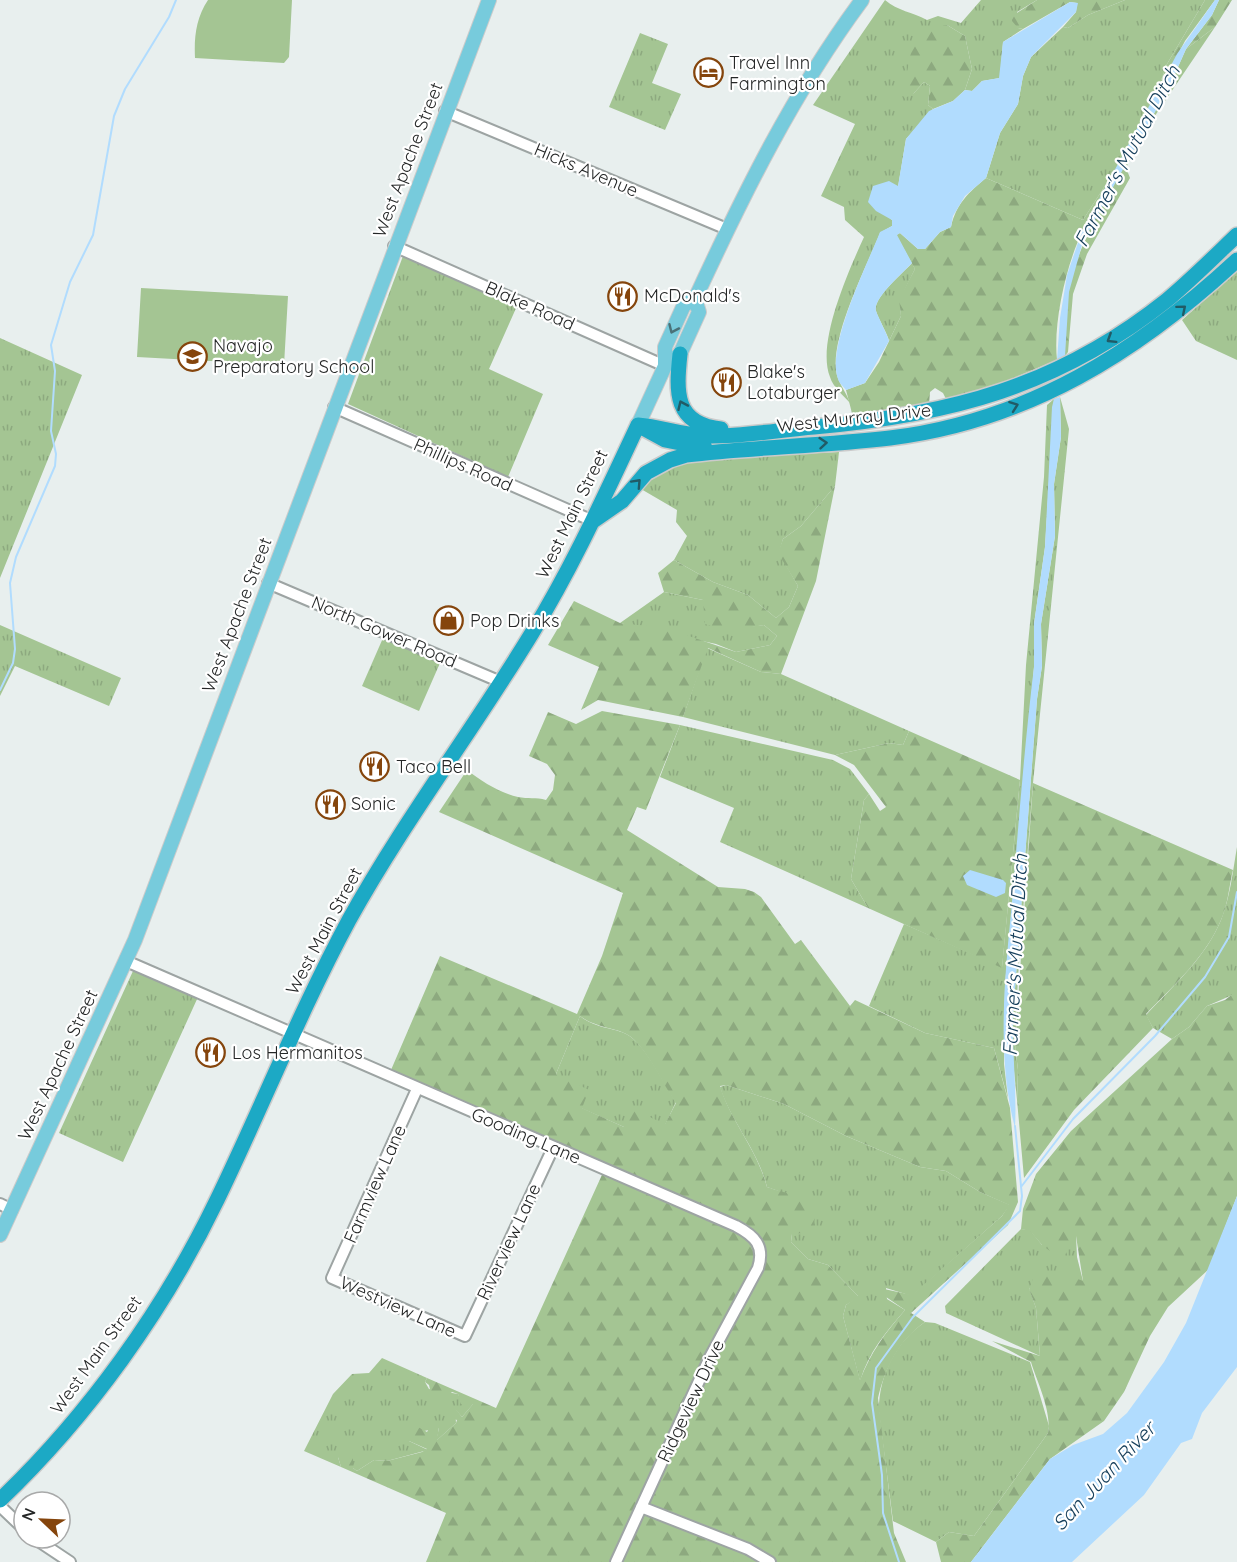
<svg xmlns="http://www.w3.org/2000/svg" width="1237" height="1562" font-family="Quicksand,sans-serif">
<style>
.grass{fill:url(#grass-tufts)}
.forest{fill:url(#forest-firs);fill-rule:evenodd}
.park{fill:#a4c593}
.water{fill:#b1dcfe}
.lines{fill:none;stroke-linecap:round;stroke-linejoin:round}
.stream{stroke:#b1dcfe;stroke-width:2}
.minor-casing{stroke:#9da4a3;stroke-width:14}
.major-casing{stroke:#cbcbcb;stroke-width:16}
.highway-casing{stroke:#cbcbcb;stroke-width:18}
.minor{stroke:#fff;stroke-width:10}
.major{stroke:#77cbdc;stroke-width:14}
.highway{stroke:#1ca9c5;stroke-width:15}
.oneway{stroke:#215b66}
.oneway2{stroke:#4a7178}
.labels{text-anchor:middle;stroke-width:4.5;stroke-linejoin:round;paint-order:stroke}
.poi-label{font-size:18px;fill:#252727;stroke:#fff;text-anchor:start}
.street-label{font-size:18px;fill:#252727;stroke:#fff}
.water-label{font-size:20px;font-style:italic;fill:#18415d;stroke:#fff}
</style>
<defs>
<pattern id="grass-tufts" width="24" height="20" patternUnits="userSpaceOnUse" patternTransform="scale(1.5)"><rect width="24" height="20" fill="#a4c593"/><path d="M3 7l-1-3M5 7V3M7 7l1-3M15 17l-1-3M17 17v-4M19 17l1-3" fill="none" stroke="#8da97f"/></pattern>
<pattern id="forest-firs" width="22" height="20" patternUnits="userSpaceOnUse" patternTransform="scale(1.5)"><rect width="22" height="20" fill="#a4c593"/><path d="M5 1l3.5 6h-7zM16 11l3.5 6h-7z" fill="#8da97f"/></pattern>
</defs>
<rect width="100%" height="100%" fill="#e8efee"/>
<!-- grass -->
<path class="grass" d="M885,0C898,11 912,12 927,20L938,16L961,23L981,0H1037L1017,12L1018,28L1023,29L1003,42L1000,78L982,81L972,91L965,90L972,69L965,36L947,25L913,94L924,82L930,86L928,105L933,109L906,139L898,187L886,215L892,220V226L880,233C866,268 832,333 836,370C837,382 846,391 850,403C843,395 833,387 830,377C816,343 849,270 864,237L845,220L844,207L821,196L855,124L813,105Z
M1125,0H1205L1167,64L1154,100L1117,167L1083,220L986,178L1000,133L1018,104L1023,76L1031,57L1063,27L1068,28L1088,15Z
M1215,27L1144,132L1127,166L1125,165L1170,85L1186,49Z
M640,33L668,44L652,83L681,94L665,130L609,107Z
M403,256L517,306L489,369L543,394L508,477L348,404Z
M912,263L915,269L905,289L900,303L901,316L889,341C888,335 879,320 876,311C872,299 903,273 912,263Z
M1237,271V360L1196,341L1182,320Z
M0,338L82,375L0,578Z
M1060,397L1069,429L1033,783L1018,976L1015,1045L1018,1070L1017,1100L1012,1051L1013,1015L1037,699L1042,666L1041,624L1055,536L1054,484L1061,437Z
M1054,399L1045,547L1034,624V667L1005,984L1004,1064L1008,1099L994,1048L925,1033L869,1006L904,924L1002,967L1020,780L1026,665L1044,477L1047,405Z
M839,452L835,486L801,526L783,539L779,553L798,586L789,607L776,618L748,595L713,582L674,560L687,536L676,522L677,510L641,489L654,475L676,464L716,458Z
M664,592L703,600L747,627L764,625L777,636L770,645L736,652L716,644L620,623Z
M0,625L121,678L109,706L15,666L0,696Z
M383,638L440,663L419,711L362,686Z
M707,648L761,672L781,674L909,731L903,745L889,743L835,755L683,717Z
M680,725L833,760L850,769L869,794L864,800L851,879L868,908L720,842L734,808L660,777Z
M1237,847V993L1207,1006L1189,1027L1172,1039L1153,1028L1146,1015C1173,986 1206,957 1221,920C1230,898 1233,870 1237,847Z
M139,970L198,997L123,1162L59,1133L133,971Z
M580,1016C597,1030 618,1027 631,1037C648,1050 664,1084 676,1102L665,1125L624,1127L581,1108L556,1074Z
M726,1085L784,1104L846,1136L920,1167L946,1171L980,1192L1010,1205L1002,1216L912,1296L886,1288L887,1299L905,1310C885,1333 869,1352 860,1381L843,1316L846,1305L858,1296L828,1265L808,1259L791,1242L792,1234L784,1193L767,1187C758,1150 731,1122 720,1087Z
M1021,1229L1030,1230L1042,1245L1076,1235L1077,1257L1083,1281L1029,1288L1036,1308L1040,1356L946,1313L945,1306Z
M925,1322L935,1323L1030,1362L1049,1426L1048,1433L974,1536L949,1532L936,1542L893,1521L879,1412C878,1377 896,1341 925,1322Z
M382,1358L427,1378L425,1382L429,1389L458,1394L460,1398L474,1403L462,1417L455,1409L456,1423L436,1441L439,1428L424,1431L409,1441L428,1450L387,1461L374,1460L357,1471L338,1457L341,1467L304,1451L333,1394L352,1374L369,1373Z"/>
<!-- forest -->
<path class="forest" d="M1037,0H1125L1088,15L1068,28L1063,27L1076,12L1077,3L1070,2L1023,29L1018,28L1012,21V16Z
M1205,0H1215L1185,41L1154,100L1167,64Z
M1219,0H1232L1215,27L1186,49L1212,15Z
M947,25L965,36L972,69L965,90L953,101L933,109L928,105L930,86L924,82L913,94L905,98L900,93C916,66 899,31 947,25Z
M1125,165L1130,178L1087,254L1073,294L1068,352L1065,356C1056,285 1091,222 1125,165Z
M1117,167C1107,189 1093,210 1082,232C1066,266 1053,323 1057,360L992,387L947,401L943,393L935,388L930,392L929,405L853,417L846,390L865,383L879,362L901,316L899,299L915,269L896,235L900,233L918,249H925L940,232L951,227C956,204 969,192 986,178L1083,220Z
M835,486L816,581L781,674L761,672L708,648L683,717L598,700L581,710L599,667L548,645L574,601L620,623L665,628L736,652L770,645L777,636L764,625L729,631L705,624L703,600L664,592L658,573L674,560L713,582L748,595L776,618L789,607L798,586L778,553L783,539L801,526Z
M602,711L680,725L646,810L637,807L627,830L718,887L745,889L754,892L761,897L795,944L801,940L850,1006L855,1000L925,1033L994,1048L1010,1108L1018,1202L1008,1225L911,1313L925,1322C899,1340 885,1368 878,1398L894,1533L906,1562H426L446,1513L341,1467L338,1457L344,1452L353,1457V1468L357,1471L374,1460L387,1461L422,1452L427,1449L409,1441L407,1432L418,1427L427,1432L431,1425L439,1427L437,1440L456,1423L457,1420L448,1417L450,1409L455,1408L462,1417L473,1404H461L458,1394L452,1392L443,1400L432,1398L429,1385L425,1382L427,1378L496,1408L606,1166L391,1070L440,956L577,1014L602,956L623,893L439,812L467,770C481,781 500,793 518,797C528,799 536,797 546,800L553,790L555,775L547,764L529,756L548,712L576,724ZM580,1016C597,1029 618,1027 631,1037C648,1051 663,1084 676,1103L665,1124L632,1109L624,1127L582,1108L589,1090L556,1074ZM726,1085L784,1104L846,1136L920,1167L946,1171L980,1192L1009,1205L1002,1216L912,1295L870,1286L905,1310C885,1333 871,1352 860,1380L843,1316L846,1305L859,1297L828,1265L808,1259L791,1242L792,1234L812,1232C824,1197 792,1196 767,1187C757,1149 731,1122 720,1086Z
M909,731L1020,780L1002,968L868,908L851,879L864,800L869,794L880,811L886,807L854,765L835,755L889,743L903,745Z
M1033,783L1233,870C1229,886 1228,905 1221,920C1206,957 1173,986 1146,1014L1153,1028L1074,1110L1024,1178L1017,1100L1018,1070L1015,1045Z
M1234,993H1237V1196L1209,1269L1168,1307L1150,1336L1124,1392L1104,1421L1050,1459L971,1562H941L936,1542L949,1532L974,1536L1048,1433C1052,1411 1037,1382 1031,1362L992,1341L1040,1356L1036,1308L1029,1289L1036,1272L1070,1276L1083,1281L1076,1236L1062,1260L1042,1245L1030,1231L1021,1229L1023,1209L1036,1174L1071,1131L1172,1039L1189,1027L1207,1006L1225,1000Z"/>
<!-- park -->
<path class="park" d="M208,0H292L289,57L284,63L195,58C194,37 196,18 208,0Z
M141,288L288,296L284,365L137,357Z"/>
<!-- water -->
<path class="water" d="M1215,0H1219L1212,15L1186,49L1170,85L1083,241L1069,292L1065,356L1057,360L1060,318L1067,275L1082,231L1177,54Z
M1070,2L1078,3L1076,12L1031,57L1023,76L1018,104L1000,133L986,178L965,196L953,216L951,227L940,232L925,249H918L900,233L897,235L912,263C904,272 872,299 876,311C879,319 888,336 889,341L865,383L846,390C843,386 839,383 838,379C826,347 867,265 880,232L892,226V220L876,211L868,202L873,186L889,181L898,186L906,139L929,111L953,101L965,90L972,91L982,81L999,78L1003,42Z
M1060,397L1061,437L1054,484L1055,536L1041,624L1042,666L1037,699L1013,1015C1012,1053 1017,1090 1015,1128C995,1051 1006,969 1013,891C1019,816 1025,741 1034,667V624L1045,547L1052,407L1054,399Z
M970,870L1003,880L1006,883L1005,893L996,897L967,885L963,876Z
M1237,1196V1367L1202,1413L1192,1439L1181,1443L1144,1495L1072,1562H971L1050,1459L1073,1445L1103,1434L1127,1413L1164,1362L1186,1323Z"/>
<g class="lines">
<!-- stream -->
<path class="stream" d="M0,690L13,663L15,649L10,583L16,557L55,466L56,454L51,431L55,371L51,345L70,282L93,235L114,116L125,89L169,17L176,0
M1021,1187L1073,1119L1155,1036L1205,977L1229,937L1237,892
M899,1562L883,1513L882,1475L872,1403L876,1368L913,1317L1020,1211L1022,1196L1015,1126"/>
<defs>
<path id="minor" d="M445,111L727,229
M394,246L665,366
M334,407L593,521
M268,583L501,682
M126,961L736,1226C755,1236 765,1246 758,1268L710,1357L616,1562
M417,1089L332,1278L465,1336L553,1148
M0,1204L12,1210
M0,1506L24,1529
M641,1507L748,1549L770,1562
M34,1538L70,1562"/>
<path id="major" d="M665,366V347L684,305L695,299
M638,425L665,366L680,354L699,312L695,299C743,195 793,93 862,0
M0,1235L135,940L489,0"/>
<path id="highway" d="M680,354C676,392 674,424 721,429
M638,425C661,427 682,435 705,436C741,437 778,430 814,427C949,415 1058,387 1167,300C1191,280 1214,257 1237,235
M643,428L665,440L705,448
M593,521L622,501L646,473L670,460L686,455C754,447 822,446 890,438C1028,421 1138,352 1237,260
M0,1500C88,1416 164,1310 217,1200C262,1107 300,1011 349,920C404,821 473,730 532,633C573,566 605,495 638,425"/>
</defs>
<!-- minor casing -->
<use href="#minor" class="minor-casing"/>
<!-- major casing -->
<use href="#major" class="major-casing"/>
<!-- highway casing -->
<use href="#highway" class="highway-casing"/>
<!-- minor -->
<use href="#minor" class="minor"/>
<!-- major -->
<use href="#major" class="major"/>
<!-- highway -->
<use href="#highway" class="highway"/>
</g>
<!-- one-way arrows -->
<defs><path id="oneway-chevron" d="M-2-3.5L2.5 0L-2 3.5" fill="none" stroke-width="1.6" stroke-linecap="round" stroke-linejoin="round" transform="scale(1.5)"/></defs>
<g class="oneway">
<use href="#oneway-chevron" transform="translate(1182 309) rotate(-40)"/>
<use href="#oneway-chevron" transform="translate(1111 339) rotate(148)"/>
<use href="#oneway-chevron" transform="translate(682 405) rotate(-114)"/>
<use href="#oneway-chevron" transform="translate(1014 406) rotate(-20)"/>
<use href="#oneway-chevron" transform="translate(823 443) rotate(-5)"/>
<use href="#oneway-chevron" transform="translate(637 483) rotate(-47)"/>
</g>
<use class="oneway2" href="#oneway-chevron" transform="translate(673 329) rotate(114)"/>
<!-- icons -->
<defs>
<symbol id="hotel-ring" viewBox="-11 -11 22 22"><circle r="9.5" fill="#fff" stroke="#85450c" stroke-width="1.5"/><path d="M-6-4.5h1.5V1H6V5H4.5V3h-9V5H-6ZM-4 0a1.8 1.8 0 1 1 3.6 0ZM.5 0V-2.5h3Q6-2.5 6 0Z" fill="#85450c"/></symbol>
<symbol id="restaurant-ring" viewBox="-11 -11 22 22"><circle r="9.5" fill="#fff" stroke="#85450c" stroke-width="1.5"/><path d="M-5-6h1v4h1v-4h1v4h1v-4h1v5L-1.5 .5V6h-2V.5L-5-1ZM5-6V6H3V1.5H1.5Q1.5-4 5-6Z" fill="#85450c"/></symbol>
<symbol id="school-ring" viewBox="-11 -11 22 22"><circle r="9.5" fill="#fff" stroke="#85450c" stroke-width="1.5"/><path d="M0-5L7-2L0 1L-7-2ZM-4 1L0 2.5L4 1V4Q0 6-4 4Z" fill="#85450c"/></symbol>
<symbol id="shop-ring" viewBox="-11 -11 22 22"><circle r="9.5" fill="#fff" stroke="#85450c" stroke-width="1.5"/><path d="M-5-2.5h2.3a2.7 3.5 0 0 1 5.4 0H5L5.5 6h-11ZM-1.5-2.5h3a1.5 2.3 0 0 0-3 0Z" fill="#85450c"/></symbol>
</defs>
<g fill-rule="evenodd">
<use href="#hotel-ring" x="692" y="56" width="33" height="33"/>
<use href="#restaurant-ring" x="606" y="280" width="33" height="33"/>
<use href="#school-ring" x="176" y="340" width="33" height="33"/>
<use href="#restaurant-ring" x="710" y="366" width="33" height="33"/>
<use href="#shop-ring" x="432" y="604" width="33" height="33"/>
<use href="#restaurant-ring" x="358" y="750" width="33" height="33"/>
<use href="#restaurant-ring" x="314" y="788" width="33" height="33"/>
<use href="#restaurant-ring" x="194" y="1036" width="33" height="33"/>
</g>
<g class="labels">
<!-- poi labels -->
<g class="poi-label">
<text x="729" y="69">Travel Inn<tspan x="729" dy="21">Farmington</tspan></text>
<text x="644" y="302">McDonald's</text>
<text x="213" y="352">Navajo<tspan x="213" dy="21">Preparatory School</tspan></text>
<text x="747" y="378">Blake's<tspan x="747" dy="21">Lotaburger</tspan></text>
<text x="470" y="627">Pop Drinks</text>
<text x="396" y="773">Taco Bell</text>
<text x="351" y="810">Sonic</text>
<text x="232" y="1059">Los Hermanitos</text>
</g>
<!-- street labels -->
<g class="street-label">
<text transform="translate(408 160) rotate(-69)" y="6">West Apache Street</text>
<text transform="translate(586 170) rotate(23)" y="6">Hicks Avenue</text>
<text transform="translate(530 306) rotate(24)" y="6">Blake Road</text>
<text transform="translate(854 418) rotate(-6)" y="6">West Murray Drive</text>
<text transform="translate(463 465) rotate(24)" y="6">Phillips Road</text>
<text transform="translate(572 514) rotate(-64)" y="6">West Main Street</text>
<text transform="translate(237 615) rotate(-69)" y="6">West Apache Street</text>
<text transform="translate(384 632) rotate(23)" y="6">North Gower Road</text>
<text transform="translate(324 931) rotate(-62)" y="6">West Main Street</text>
<text transform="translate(58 1065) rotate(-65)" y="6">West Apache Street</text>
<text transform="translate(526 1136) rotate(23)" y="6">Gooding Lane</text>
<text transform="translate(375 1184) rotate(-66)" y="6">Farmview Lane</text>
<text transform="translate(509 1242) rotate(-65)" y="6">Riverview Lane</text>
<text transform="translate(398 1307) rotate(24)" y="6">Westview Lane</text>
<text transform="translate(96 1355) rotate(-54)" y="6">West Main Street</text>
<text transform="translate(691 1401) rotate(-65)" y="6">Ridgeview Drive</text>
</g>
<!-- water labels -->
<g class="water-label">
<text transform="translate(1127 156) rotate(-62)" y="7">Farmer's Mutual Ditch</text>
<text transform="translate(1015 955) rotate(-87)" y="7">Farmer's Mutual Ditch</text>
<text transform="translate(1104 1476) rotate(-47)" y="7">San Juan River</text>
</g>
</g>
<!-- north arrow -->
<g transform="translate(42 1520) rotate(293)"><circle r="28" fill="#ffffff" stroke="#a8a9a9" stroke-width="1.5"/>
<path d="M0-4.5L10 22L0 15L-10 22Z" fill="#85450c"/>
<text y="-9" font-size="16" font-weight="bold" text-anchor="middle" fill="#252727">N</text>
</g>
</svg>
